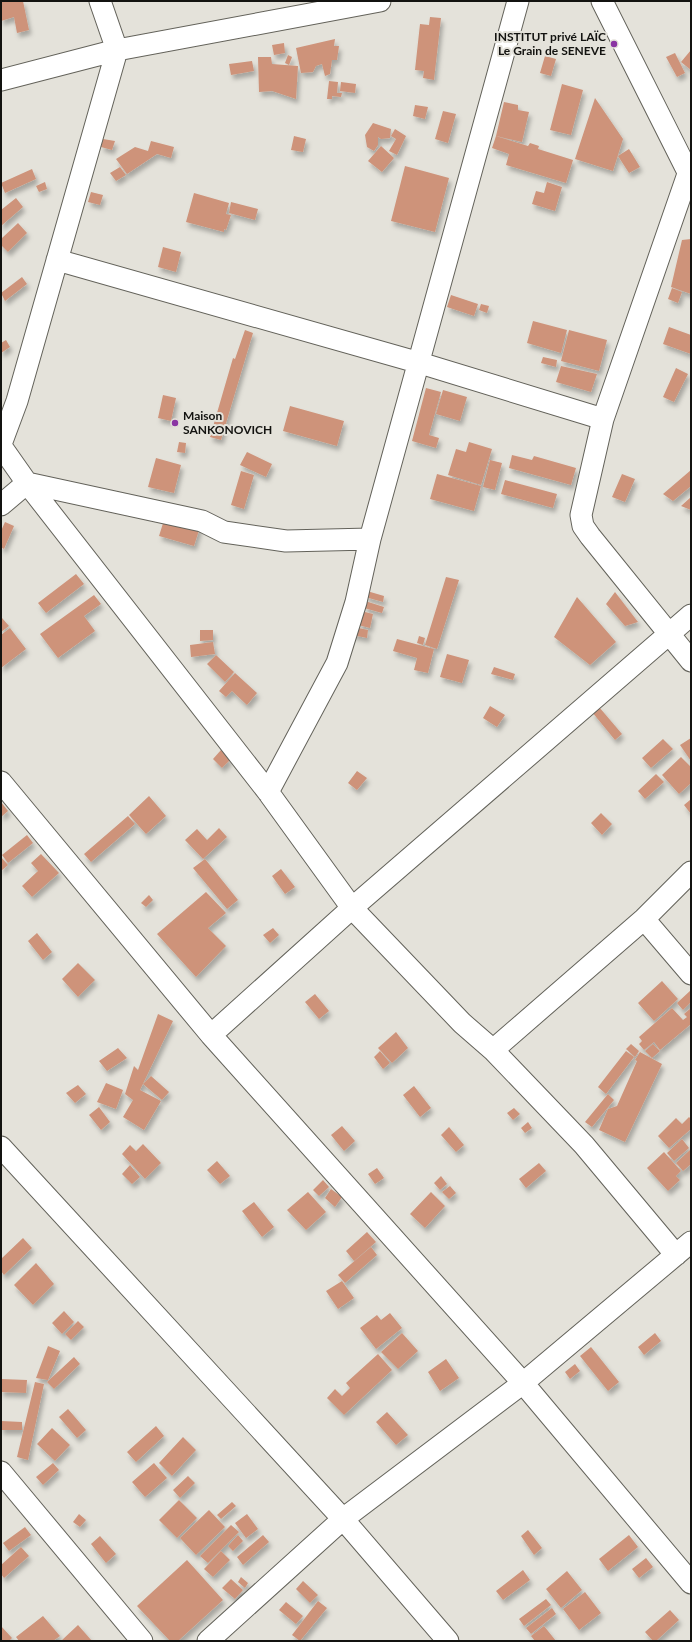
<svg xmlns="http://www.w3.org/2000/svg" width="692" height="1642" font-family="Lato,sans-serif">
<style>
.building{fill:#ce937a;filter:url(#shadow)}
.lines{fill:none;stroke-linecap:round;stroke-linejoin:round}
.minor-casing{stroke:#63625a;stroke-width:23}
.minor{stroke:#fff;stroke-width:21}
.poi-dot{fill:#8a35a3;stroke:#e4e2da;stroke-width:1.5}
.labels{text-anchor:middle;stroke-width:4;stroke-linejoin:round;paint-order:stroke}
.poi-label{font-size:12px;font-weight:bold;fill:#131310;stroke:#e4e2da;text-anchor:end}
</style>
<defs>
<filter id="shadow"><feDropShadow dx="2.5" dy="4.5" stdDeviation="2" flood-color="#0004"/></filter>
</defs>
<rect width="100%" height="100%" fill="#e4e2da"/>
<!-- building -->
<path class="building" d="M1,1H23L29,30L17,33L14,17L1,21Z
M430,17L441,18L434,80L423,78L424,71L415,70L420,24L429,25Z
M335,39L334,46H339L337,60H332L330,74L325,76L322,64L316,66L313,72L301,73L296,48Z
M284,43L285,53L274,55L272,45Z
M691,50V70L681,62Z
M675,53L685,73L677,77L666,57Z
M288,55L292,57L289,65L285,63Z
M545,56L556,59L551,76L540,73Z
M258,57H271L272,64L298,66L296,99L272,91L259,92Z
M252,61L254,71L231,75L229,64Z
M329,81L338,82L337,93H342L341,97L332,96V99H327Z
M341,82L356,84L355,93L340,91Z
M562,84L583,90L571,135L550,130Z
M595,98L623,139L613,171L575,159Z
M504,102L518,105V110L529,112L522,142L496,136Z
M415,105L428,107L425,119L413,116Z
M443,111L456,114L448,143L435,139Z
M373,123L391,129L390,138L381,139L378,137V145L374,151L367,147L365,135Z
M395,129L406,136L397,155L389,151L396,139L391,136Z
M294,136L306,139L303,152L291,150Z
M496,136L528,146L530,143L539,146L538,149L573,160L566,183L506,165L509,154L492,148Z
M103,139L115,141L112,150L101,147Z
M151,141L174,147L171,158L157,154L127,174L116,159L135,147L148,151Z
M381,146L394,158L382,172L368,161Z
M629,149L640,167L629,173L618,156Z
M405,166L449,178L435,232L391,221Z
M120,167L126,175L116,181L110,173Z
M32,169L36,179L5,193L1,183Z
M45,182L47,189L39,192L36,186Z
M547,182L562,187L555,211L532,204L536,191L544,193Z
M91,192L103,195L100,205L88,202Z
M194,193L229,203L226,214L231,215L226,230L224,229V232L186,222Z
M16,198L23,207L1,226V210Z
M231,202L258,209L255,220L229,213Z
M18,223L27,233L8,252L1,245V239Z
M691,239V294L671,287L682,240Z
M163,247L181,252L176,272L158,267Z
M22,277L27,284L5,301L1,293Z
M672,288L682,292L678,303L668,299Z
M451,295L478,304L474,316L447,307Z
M481,304L489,306L487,313L479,310Z
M533,321L567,330L561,353L527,343Z
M669,327L691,335V354L663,344Z
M245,330L253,333L221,440L210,437L233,358L235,359Z
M569,330L607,340L599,371L561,361Z
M6,340L10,347L1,353V343Z
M543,357L557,360L556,367L541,363Z
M561,366L597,374L591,392L556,382Z
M676,368L688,374L674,402L663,397Z
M426,388L441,392L429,435L439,438L436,448L412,441Z
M443,390L467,397L460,421L436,414Z
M163,395L176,398L171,421L158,418Z
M290,406L344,421L337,446L283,431Z
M179,442L186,443L185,453L177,452Z
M469,442L492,449L481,485L448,475L456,449L466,452Z
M247,452L272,464L266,477L240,465Z
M512,455L532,460L534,456L576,468L571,485L509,468Z
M156,458L181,465L174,493L148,487Z
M490,460L502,463L495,490L483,487Z
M691,470V486L673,501L663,494Z
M241,471L254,475L244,509L231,505Z
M437,474L481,486L474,511L430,499Z
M622,474L635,479L625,502L612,497Z
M505,480L557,494L553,508L501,494Z
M691,497V510L681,506Z
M165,517L200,527L194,546L159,536Z
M5,522L14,526L4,549L1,547V531Z
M76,574L84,584L46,613L38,603Z
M446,577L459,580L437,649L425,645Z
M367,591L384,596L383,602L365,597Z
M615,592L638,622L625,626L606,604Z
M94,595L101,604L84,616L95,631L58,658L40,634Z
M577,597L616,642L590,665L554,637Z
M365,601L384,607L382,613L364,608Z
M361,611L373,614L370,628L358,625Z
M2,618L9,626L1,632V619Z
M354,627L368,630L367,638L352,635Z
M10,628L26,649L1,668V635Z
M200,630H213V640L200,641Z
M419,636L425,638L423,645L417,643Z
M397,639L434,649L428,673L414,670L417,658L393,651Z
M213,642L215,654L191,657L190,645Z
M447,654L469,660L462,683L440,677Z
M216,655L234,672L225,682L207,664Z
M494,667L515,674L513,680L491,674Z
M235,673L257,693L247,705L232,691L226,697L219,691Z
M490,706L505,715L497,727L483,718Z
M599,707L622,734L615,740L592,712Z
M691,738V761L680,745Z
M663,739L673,749L651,768L642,758Z
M221,750L230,760L222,768L213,759Z
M681,757L691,767V783L679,794L662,775Z
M357,771L367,778L357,790L348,783Z
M656,774L664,782L645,799L638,791Z
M149,796L166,816L146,834L129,815Z
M690,800L691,801V814L684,805Z
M1,802L8,811L1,817Z
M601,813L612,824L602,835L591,823Z
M128,816L135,824L91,862L84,854Z
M219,828L227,837L203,859L185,840L197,829L207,840Z
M27,835L33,843L8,863L2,855Z
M41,854L59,873L32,897L22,886L38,871L31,863Z
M1,857L8,865L1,871Z
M205,859L238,900L227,909L193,868Z
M281,869L295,887L285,894L272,876Z
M206,892L226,913L208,928L226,946L196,977L157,934Z
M149,895L153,900L146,907L141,903Z
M273,928L279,935L270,943L263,935Z
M37,933L52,952L43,960L28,941Z
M78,963L95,980L78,997L62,979Z
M662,981L678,999L654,1021L638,1003Z
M691,990V1004L690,1003L683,1010L677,1003Z
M315,994L329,1011L319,1019L305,1002Z
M672,1008L683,1020L687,1017L684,1014L691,1008V1024L660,1050L654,1042L644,1050L639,1044L642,1041L639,1037Z
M158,1014L173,1021L140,1090L161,1101L144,1130L123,1117L133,1100L125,1094L134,1066L138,1070Z
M396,1032L408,1048L392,1063L378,1048Z
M631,1044L639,1051L635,1057L626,1049Z
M653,1044L660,1051L652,1058L645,1051Z
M118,1048L127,1058L107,1071L99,1061Z
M380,1051L390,1063L383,1069L374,1057Z
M626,1051L634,1057L606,1094L598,1087Z
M640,1052L662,1064L625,1142L599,1130L608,1109L617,1106L637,1061L635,1060Z
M151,1076L169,1092L162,1100L143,1084Z
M106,1083L123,1090L116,1109L97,1102Z
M78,1085L86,1094L75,1103L66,1093Z
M414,1086L431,1108L420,1117L403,1095Z
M608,1094L614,1100L592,1127L585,1122Z
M99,1107L110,1122L101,1130L89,1115Z
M514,1108L520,1114L513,1120L507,1113Z
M689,1117L691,1119V1129L669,1148L658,1136L676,1118L682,1124Z
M528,1122L532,1128L525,1133L521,1128Z
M342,1126L355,1141L344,1151L331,1135Z
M449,1127L464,1145L456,1152L441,1135Z
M682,1139L689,1148L674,1161L667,1153Z
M143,1144L161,1163L145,1179L122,1154L130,1145L136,1151Z
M690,1150L691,1164L683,1171L676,1163Z
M664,1152L681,1171L676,1176L680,1180L668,1191L647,1168Z
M217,1161L230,1176L220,1184L207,1170Z
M539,1163L546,1171L526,1188L519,1179Z
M130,1165L140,1177L132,1184L122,1174Z
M377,1168L384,1178L375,1184L368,1174Z
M441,1176L447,1184L440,1190L434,1183Z
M323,1180L329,1187L319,1196L313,1190Z
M450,1186L456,1193L449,1199L442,1192Z
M331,1189L342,1197L335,1207L325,1198Z
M308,1192L326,1212L306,1230L287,1210Z
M431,1192L445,1206L425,1228L410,1214Z
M254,1202L274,1227L262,1237L242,1211Z
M367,1232L376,1242L354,1261L346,1251Z
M23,1238L32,1248L4,1275L1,1271V1259Z
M371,1247L377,1255L345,1283L338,1275Z
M36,1263L54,1284L33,1305L14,1285Z
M342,1281L354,1298L338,1309L326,1291Z
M64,1311L74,1322L62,1334L52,1323Z
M390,1313L402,1328L376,1349L360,1328L377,1315L381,1320Z
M78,1321L84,1327L71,1340L65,1334Z
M402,1333L418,1351L398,1369L381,1352Z
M655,1333L661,1341L644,1355L638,1347Z
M48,1346L60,1351L48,1380L36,1378Z
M591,1347L619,1382L608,1391L580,1356Z
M378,1354L392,1370L344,1415L327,1398L335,1389L342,1396L350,1388L346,1383Z
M74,1357L80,1364L54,1389L47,1382Z
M446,1359L459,1378L440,1391L428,1372Z
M575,1364L580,1371L570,1379L565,1372Z
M1,1379L27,1380L26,1393L1,1392Z
M35,1382L44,1384L28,1460L17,1457Z
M68,1409L86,1430L77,1438L59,1417Z
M387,1412L408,1435L396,1445L376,1422Z
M1,1421L22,1422V1430H1Z
M156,1426L164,1436L136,1462L127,1452Z
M52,1428L70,1445L55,1461L37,1444Z
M183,1437L196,1450L172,1476L159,1463Z
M53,1463L59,1470L43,1485L36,1477Z
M154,1463L167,1478L145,1497L132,1482Z
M188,1476L195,1483L180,1498L173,1490Z
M179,1500L197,1518L177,1538L159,1520Z
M232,1502L236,1506L221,1519L217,1515Z
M209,1510L225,1527L196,1555L180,1538Z
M79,1514L86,1520L80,1527L73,1522Z
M247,1514L258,1529L246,1538L235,1523Z
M231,1525L239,1532L208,1563L200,1556Z
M25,1527L31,1535L9,1551L3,1543Z
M528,1530L542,1548L534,1555L521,1536Z
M238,1535L243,1541L233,1551L228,1546Z
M263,1535L269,1542L243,1565L237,1557Z
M629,1535L638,1547L608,1571L599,1559Z
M100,1536L116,1554L106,1563L91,1544Z
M21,1547L29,1556L4,1578L1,1574V1565Z
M221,1551L230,1560L213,1577L204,1569Z
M646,1558L653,1567L639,1578L632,1569Z
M187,1560L223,1600L178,1641H170L137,1606Z
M523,1570L530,1580L503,1600L496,1591Z
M567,1571L582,1590L561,1608L546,1589Z
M241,1577L248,1583L245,1588L238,1582Z
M231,1579L243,1590L235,1599L222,1588Z
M303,1581L318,1595L310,1603L296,1589Z
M585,1592L601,1613L579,1630L563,1609Z
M546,1599L551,1605L524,1626L519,1619Z
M318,1601L327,1608L300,1641L292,1635Z
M286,1602L303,1616L296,1624L279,1610Z
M552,1608L556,1614L531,1634L526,1628Z
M670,1610L679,1620L656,1641H653L645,1632Z
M43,1616L60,1636L53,1641H19L16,1637Z
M78,1625L92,1641H61Z
M1,1626L12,1638L9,1641H1Z
M544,1626L556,1641H535L531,1636Z"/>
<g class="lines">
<defs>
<path id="minor" d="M602,1L691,178
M1,80L117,50L380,1
M688,174L603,419L581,515L583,526L590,536L691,661
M57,260L420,363L603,419
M1,444L17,401L117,50L100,1
M1,446L27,483L268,792L352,908L462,1023L493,1050
M1,505L27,483L202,521L224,532L286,541L370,539
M1,782L211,1035L523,1383L691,1583
M268,792L337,663L356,602L370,539L518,1
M644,919L691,974
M211,1035L352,908L691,615
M1,1147L343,1519L448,1641
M676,1255L584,1145L493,1050L644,919L691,872
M1,1472L142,1641
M208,1641L343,1519L523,1383L691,1242"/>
</defs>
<!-- minor casing -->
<use href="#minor" class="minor-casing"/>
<!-- minor -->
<use href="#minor" class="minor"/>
</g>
<!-- markers -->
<g class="poi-dot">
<circle cx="614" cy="44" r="4"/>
<circle cx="175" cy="423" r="4"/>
</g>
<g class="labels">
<!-- poi labels -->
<g class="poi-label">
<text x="606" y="41">INSTITUT privé LAÏC<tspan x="606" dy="14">Le Grain de SENEVE</tspan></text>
<text x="183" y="420" text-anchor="start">Maison<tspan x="183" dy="14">SANKONOVICH</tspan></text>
</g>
</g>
<!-- border -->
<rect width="692" height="1642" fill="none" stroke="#131310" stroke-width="4"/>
</svg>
